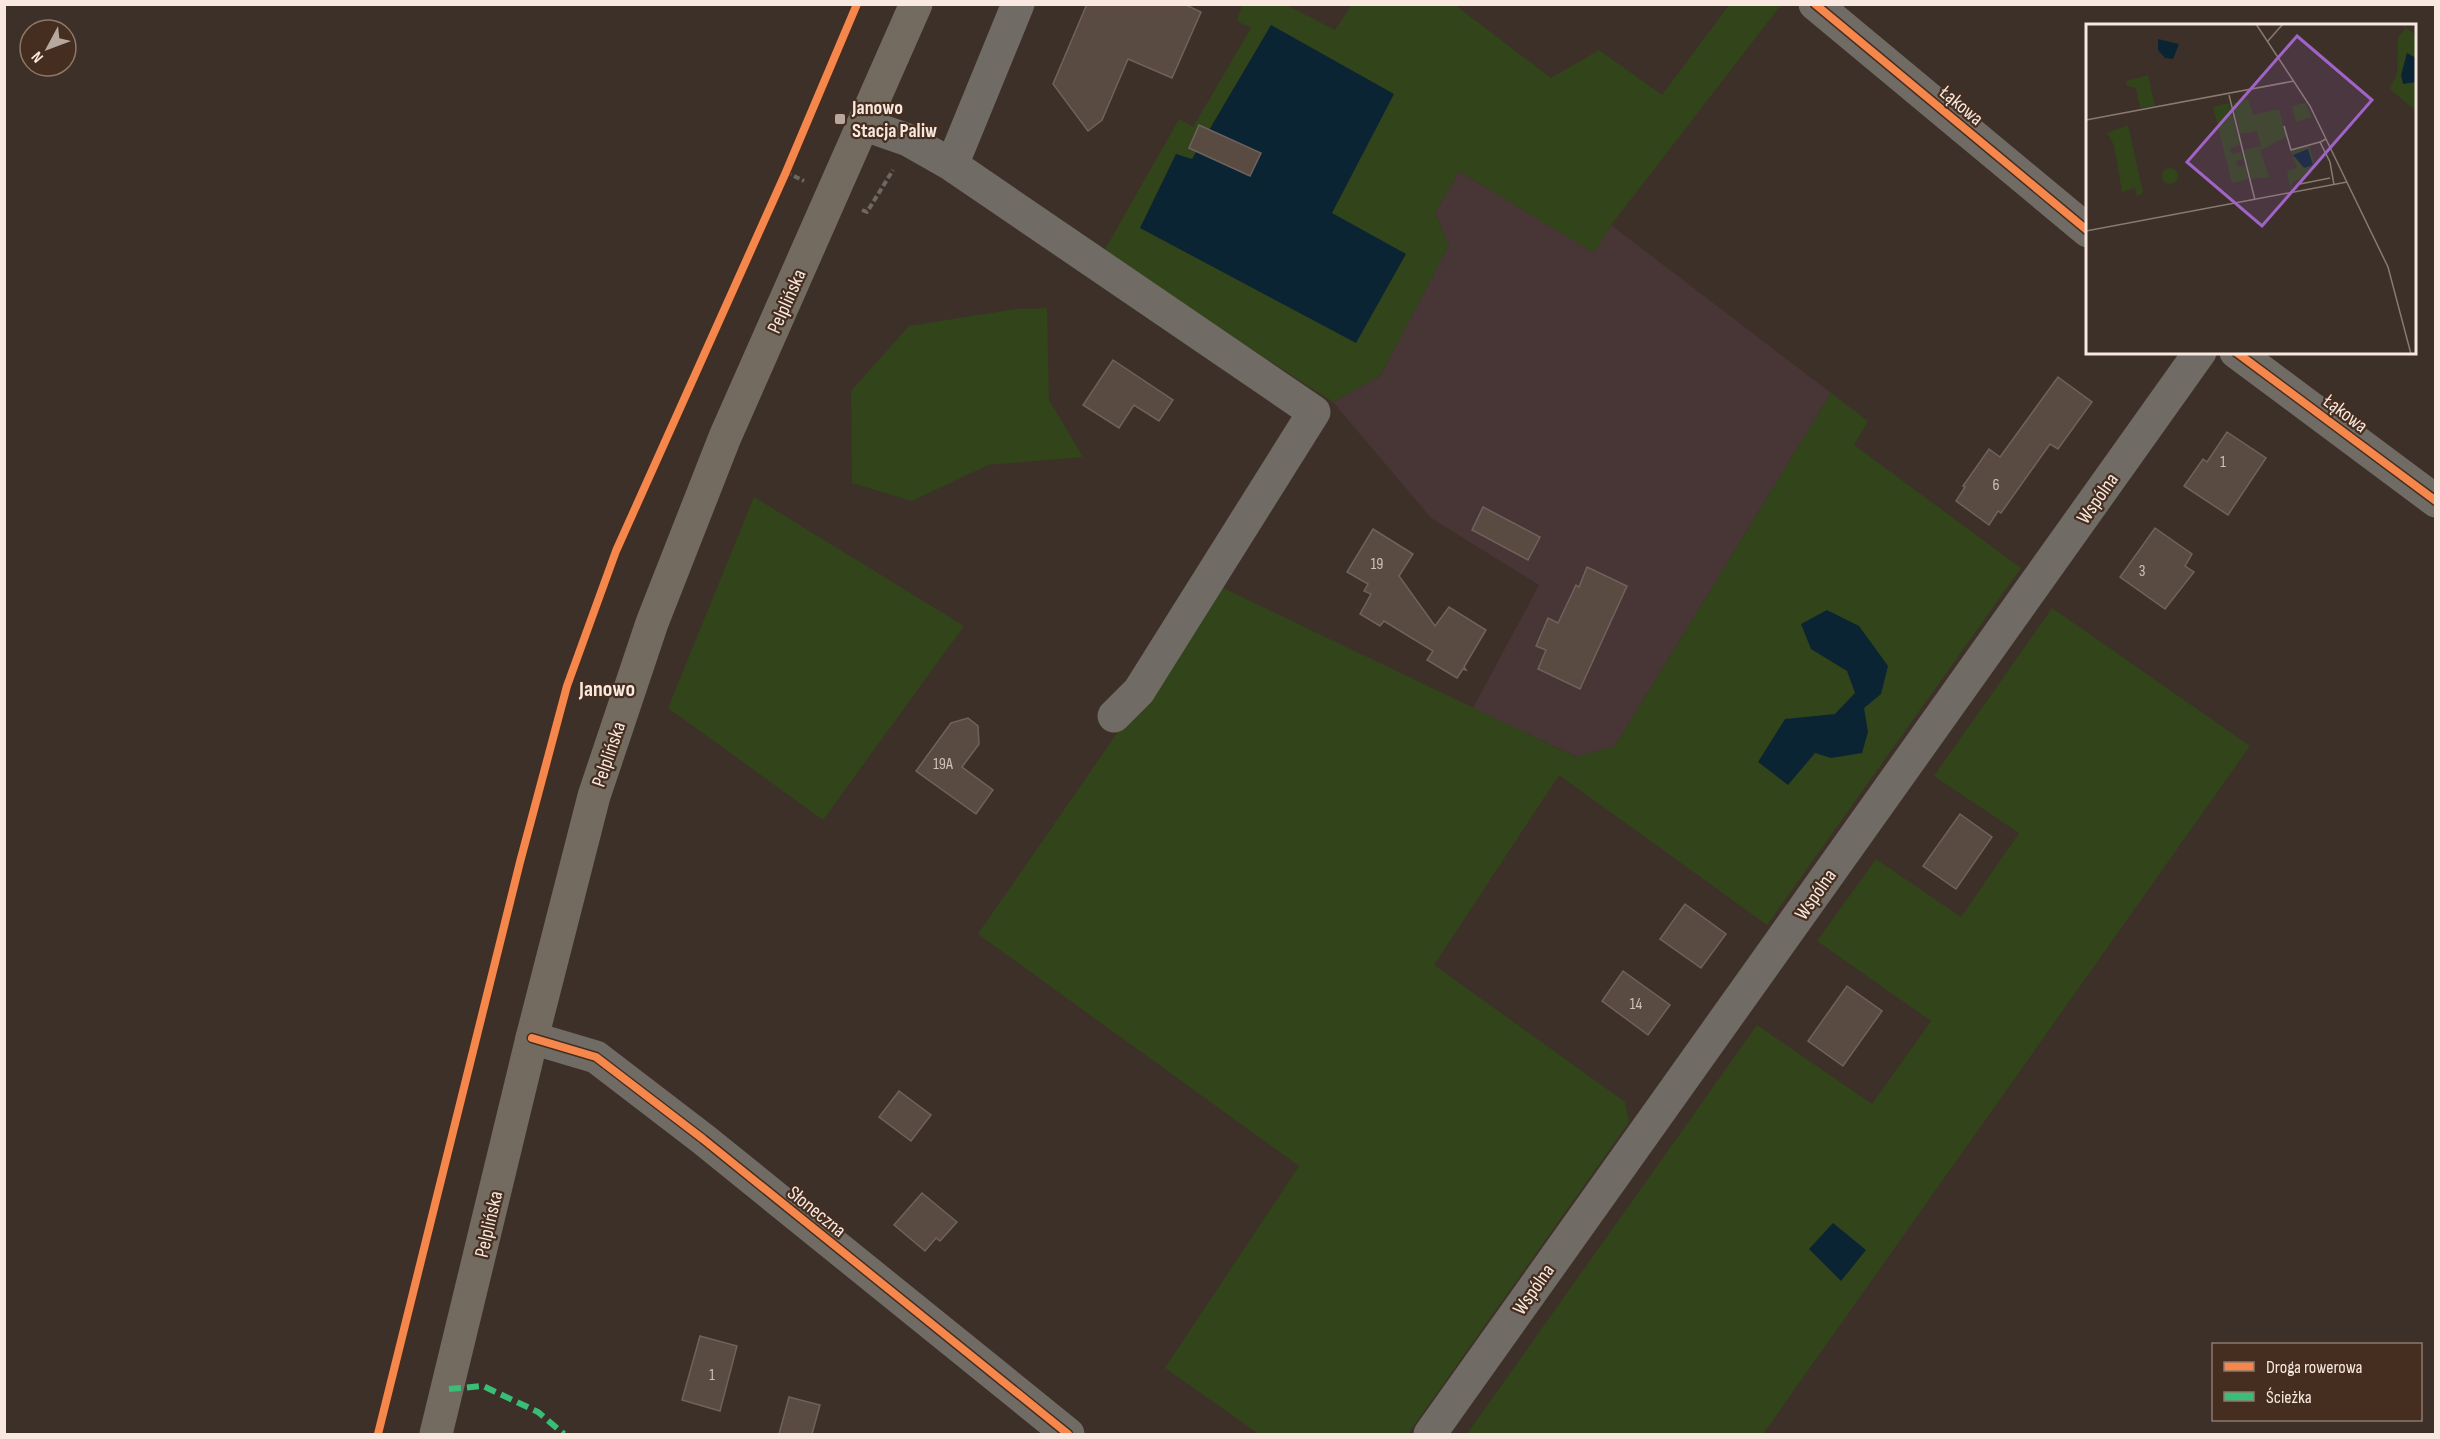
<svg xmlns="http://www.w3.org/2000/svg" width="2440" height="1439" font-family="'Sofia Sans Condensed',sans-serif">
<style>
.industrial{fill:#483536}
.green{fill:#32441a}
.water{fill:#0b2433}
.building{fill:#5a4b42;stroke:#6e635c;stroke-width:1.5}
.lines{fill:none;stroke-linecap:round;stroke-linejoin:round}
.path{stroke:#6f6761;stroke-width:4;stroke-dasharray:6 3;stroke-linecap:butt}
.minor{stroke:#706b64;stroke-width:33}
.major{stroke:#736a60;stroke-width:33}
.quiet{stroke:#3abd76;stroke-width:6;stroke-dasharray:12 6;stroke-linecap:butt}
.cycleway-casing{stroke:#452e20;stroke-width:11}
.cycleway{stroke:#f5874c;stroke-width:8}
.poi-dot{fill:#b7a89f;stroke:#452e20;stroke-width:2}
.labels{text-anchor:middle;stroke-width:4.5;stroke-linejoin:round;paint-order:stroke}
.number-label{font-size:16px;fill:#d0c1b8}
.street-label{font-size:20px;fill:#f8e8df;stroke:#452e20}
.poi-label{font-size:20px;font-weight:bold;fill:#f8e8df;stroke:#452e20;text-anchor:start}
.quarter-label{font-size:22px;font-weight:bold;fill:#f8e8df;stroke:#452e20}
.inset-road{fill:none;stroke:#887a71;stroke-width:1.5}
.view{fill:#a064c9;fill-opacity:0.15;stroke:#a064c9;stroke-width:3}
.inset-edge{fill:none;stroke:#f8e8df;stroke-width:3}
</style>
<rect width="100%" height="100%" fill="#3d3028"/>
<!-- industrial -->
<path class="industrial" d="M1459,171L1593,252L1611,225L1831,393L1615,746L1577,757L1473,708L1539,585L1431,518L1333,402L1380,376L1449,245L1435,213Z"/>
<!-- green -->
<path class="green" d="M1249,4L1286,5L1335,30L1352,5H1455L1551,78L1599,50L1662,95L1729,5H1781L1611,225L1594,253L1459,171L1435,213L1449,245L1380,376L1333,402L1103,253L1179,119L1193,127L1251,28L1237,21L1242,6Z
M1047,308L1049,400L1083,457L988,465L912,501L852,483L851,391L909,326L1016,309Z
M1831,393L1868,421L1854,445L2021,568L1767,925L1559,775L1434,965L1625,1102L1629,1122L1408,1434H1259L1165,1368L1299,1166L978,934L1219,586L1576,757L1615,746Z
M754,497L964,626L823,820L668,708Z
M2052,608L2250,746L1763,1434H1467L1757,1025L1872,1104L1931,1021L1817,941L1876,859L1961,917L2019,833L1934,776Z"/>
<!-- water -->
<path class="water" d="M1271,25L1394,94L1332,213L1406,254L1356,343L1140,228L1176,154L1192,159Z
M1827,610L1859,626L1888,666L1881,694L1864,708L1868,732L1862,753L1831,758L1815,753L1788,785L1758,762L1785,719L1835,714L1855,693L1847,671L1811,649L1801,624Z
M1833,1223L1866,1250L1841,1281L1809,1249Z"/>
<!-- building -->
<path class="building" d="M1087,4H1184L1201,12L1172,78L1128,59L1102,120L1088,131L1053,84Z
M1199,125L1261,153L1250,176L1189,148Z
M1113,360L1173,400L1159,421L1134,405L1119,428L1083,405Z
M2058,377L2092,402L2058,449L2050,444L2001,513L1998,511L1989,525L1956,501L1965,487L1963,486L1989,449L2000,457Z
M2227,432L2266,458L2228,515L2184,486L2203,459L2207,462Z
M1483,507L1540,537L1528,560L1472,530Z
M2155,528L2192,554L2185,566L2194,572L2165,609L2120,577Z
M1373,529L1413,554L1399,576L1435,626L1449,607L1486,630L1464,667L1466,670L1463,669L1457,678L1427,660L1433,651L1384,621L1380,626L1360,614L1371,594L1364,591L1368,584L1347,572Z
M1587,567L1627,586L1580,689L1538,669L1546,650L1536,646L1548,618L1558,623L1576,585L1579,587Z
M968,718L978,726L979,744L962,767L993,790L976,814L916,771L951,723Z
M1960,814L1992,837L1956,889L1923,866Z
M1685,904L1726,934L1701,968L1660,939Z
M1623,971L1670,1005L1648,1035L1602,1001Z
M1847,986L1882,1011L1843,1066L1808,1041Z
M899,1091L931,1115L911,1141L879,1117Z
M922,1193L957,1222L940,1241L936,1238L925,1251L894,1225Z
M700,1336L737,1346L720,1411L682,1400Z
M789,1397L820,1405L812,1434H779Z"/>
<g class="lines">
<!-- path -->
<path class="path" d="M786,172L804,181
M862,210L867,212L893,170"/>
<!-- minor -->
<path class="minor" d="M1815,4L2088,231
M865,125L908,140L952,165L1018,4
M952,165L1314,412L1139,691L1114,716
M2236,352L2436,501
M532,1038L596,1057L703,1139L1068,1434
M1430,1434L2200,352"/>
<!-- major -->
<path class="major" d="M436,1434L532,1038L594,796L652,623L725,437L916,4"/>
<!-- quiet -->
<path class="quiet" d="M449,1389L483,1386L538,1412L564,1434"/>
<defs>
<path id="cycleway" d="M1815,4L2088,231
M2236,352L2436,501
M532,1038L596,1057L703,1139L1068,1434
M378,1434L520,862L567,686L616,551L786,172L857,4"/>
</defs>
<!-- cycleway casing -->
<use href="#cycleway" class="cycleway-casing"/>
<!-- cycleway -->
<use href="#cycleway" class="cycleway"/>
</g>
<!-- markers -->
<rect class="poi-dot" x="834" y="113" width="12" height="12" rx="3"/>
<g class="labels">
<!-- number labels -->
<g class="number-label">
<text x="2223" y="467">1</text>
<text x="1996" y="490">6</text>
<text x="1377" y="569">19</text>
<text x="2142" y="576">3</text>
<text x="943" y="769">19A</text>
<text x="1636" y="1009">14</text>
<text x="712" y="1380">1</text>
</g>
<!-- street labels -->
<g class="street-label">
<text transform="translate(1962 105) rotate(40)" y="7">Łąkowa</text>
<text transform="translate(786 301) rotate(-66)" y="7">Pelplińska</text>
<text transform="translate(2346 413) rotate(37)" y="7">Łąkowa</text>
<text transform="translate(2097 498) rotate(-55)" y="7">Wspólna</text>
<text transform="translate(608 754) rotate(-71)" y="7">Pelplińska</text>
<text transform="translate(1815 894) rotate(-55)" y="7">Wspólna</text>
<text transform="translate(817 1211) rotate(39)" y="7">Słoneczna</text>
<text transform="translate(488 1224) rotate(-77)" y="7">Pelplińska</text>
<text transform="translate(1533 1289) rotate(-55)" y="7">Wspólna</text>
</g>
<!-- poi labels -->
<g class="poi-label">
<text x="852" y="114">Janowo<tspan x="852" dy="23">Stacja Paliw</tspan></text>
</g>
<!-- quarter labels -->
<g class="quarter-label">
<text x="607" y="696">Janowo</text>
</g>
</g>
<!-- overview -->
<g transform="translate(2086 24)">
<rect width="330" height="330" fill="#3d3028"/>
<path d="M315,0L330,11V34L321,29L319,44L330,58V87L304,65L311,49L312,13L319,5ZM62,51L69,82L54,84L50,64L41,62L40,57ZM162,75L167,91L193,85L200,113L174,126L183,153L165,155L158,126L175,122L171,107L154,110L147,79ZM143,79L154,121L144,124L146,130L155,128L157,135L150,137L152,143L159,141L162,155L146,159L127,83ZM219,79L226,93L210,98L206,82ZM42,101L57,168L51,173L49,164L36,168L28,121L21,109ZM223,122L229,140L224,144L226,150L206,158L205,168L201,147L211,144L205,127ZM76 152a8 8 0 1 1 16 0a8 8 0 1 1-16 0Z" fill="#32441a"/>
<path d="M72,15L93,20L87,35L79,34L72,26ZM321,29L330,34V58L317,60L315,51ZM222,125L227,141L218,144L207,131Z" fill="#0b2433"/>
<path class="inset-road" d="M170,0L224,82L302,243L325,330M181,18L197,0M143,71L169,176M0,96L208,57M198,102L205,126L234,118M240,115L234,118L244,138L248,161M214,160L244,154M0,207L261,158"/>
<path class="view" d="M211,12L286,76L176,202L101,138Z"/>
<rect width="330" height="330" class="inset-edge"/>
</g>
<!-- border -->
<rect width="2440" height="1439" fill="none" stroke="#f8e8df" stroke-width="12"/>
<!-- legend -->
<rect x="2212" y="1343" width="210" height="78" fill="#452e20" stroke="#8d786c" stroke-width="1.5"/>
<rect x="2224" y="1362" width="30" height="9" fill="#f5874c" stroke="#8d786c" stroke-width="1.5"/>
<text x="2266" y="1373" font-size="18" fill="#f8e8df">Droga rowerowa</text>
<rect x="2224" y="1392" width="30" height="9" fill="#3abd76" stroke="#8d786c" stroke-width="1.5"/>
<text x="2266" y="1403" font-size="18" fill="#f8e8df">Ścieżka</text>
<!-- north arrow -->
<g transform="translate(48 48) rotate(229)"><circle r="28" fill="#452e20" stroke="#8d786c" stroke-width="1.5"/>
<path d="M0-4.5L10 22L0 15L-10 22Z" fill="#b7a89f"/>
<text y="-9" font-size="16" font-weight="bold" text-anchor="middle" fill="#f8e8df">N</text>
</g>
</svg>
